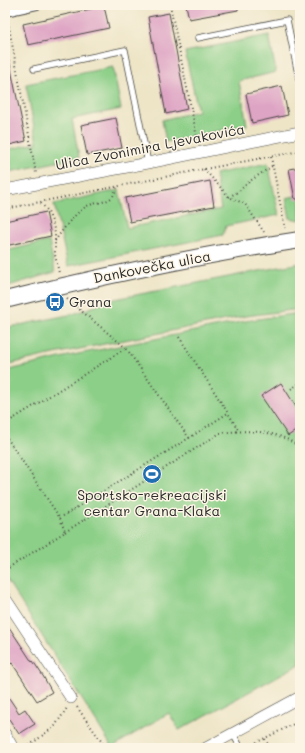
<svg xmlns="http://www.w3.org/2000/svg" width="305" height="753" font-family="Mali,sans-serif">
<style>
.green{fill:#8ccf88;stroke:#5c7d5a}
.building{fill:#dea4c4}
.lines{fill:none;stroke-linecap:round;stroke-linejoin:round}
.service-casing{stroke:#484742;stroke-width:7}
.pedestrian-casing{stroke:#484742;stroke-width:10}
.minor-casing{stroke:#484742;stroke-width:12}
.secondary-casing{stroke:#484742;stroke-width:18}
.path{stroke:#484742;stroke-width:2;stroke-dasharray:1 3;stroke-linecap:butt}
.service{stroke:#fff;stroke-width:5.5}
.pedestrian{stroke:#fff;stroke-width:8}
.minor{stroke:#fff;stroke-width:11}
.secondary{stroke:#fff;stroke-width:16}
.labels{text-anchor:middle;stroke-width:3;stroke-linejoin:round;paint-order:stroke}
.street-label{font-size:14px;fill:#2b2b2b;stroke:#fcf5e5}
.poi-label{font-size:14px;fill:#2b2b2b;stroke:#fcf5e5;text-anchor:start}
</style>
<rect width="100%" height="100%" fill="#fcf5e5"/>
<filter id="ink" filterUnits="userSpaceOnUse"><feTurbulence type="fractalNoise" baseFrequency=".025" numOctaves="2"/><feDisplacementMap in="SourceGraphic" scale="8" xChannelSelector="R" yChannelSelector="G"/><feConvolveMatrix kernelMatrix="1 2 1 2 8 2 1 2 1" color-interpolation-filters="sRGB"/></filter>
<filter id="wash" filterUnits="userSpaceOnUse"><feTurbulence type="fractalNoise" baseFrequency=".012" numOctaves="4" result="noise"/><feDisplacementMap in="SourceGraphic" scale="16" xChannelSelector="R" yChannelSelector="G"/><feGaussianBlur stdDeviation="0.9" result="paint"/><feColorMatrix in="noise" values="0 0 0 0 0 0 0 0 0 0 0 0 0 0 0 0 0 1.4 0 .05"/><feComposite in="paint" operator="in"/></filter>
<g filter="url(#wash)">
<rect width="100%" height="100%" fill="#eee5c7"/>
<!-- green -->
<path class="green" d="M269,35L276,72L239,81L247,125L166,142L162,120L198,111L185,52Z
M113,67L121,109L72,119L79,157L5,173V150L37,143L26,84Z
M268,163L279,215L226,226L223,235L68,266L54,204L119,190L127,228L221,209L215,174Z
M300,195V220L290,218L286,198Z
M49,241L55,272L5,287V251Z
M300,263V309L246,316L49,355L5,365V328L73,314L115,299Z
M300,313V664L179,730L169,713L112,747L5,577V371L73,355L251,320Z"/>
<g id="blocks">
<!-- building -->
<path class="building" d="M186,5H238V10L189,19Z
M104,6L109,28L28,45L23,24Z
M169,13L187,109L166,114L148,17Z
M9,60L26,141L5,146V61Z
M282,86L288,115L252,123L246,94Z
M116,118L122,148L87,155L81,125Z
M300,167V199H295L289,169Z
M210,181L214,206L130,222L125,198Z
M46,212L51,236L5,246V221Z
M281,383L300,413V428L288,436L261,396Z
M5,621L32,662L33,661L43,676L52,692L37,701L12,663L11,664L5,654Z
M5,692L19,713L25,709L35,724L19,734L5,713Z"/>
</g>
</g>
<g filter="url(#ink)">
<use href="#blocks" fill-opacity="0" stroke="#484742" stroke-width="1"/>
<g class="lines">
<defs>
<path id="service" d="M198,38L287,20L300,84
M34,69L125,50L148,163
M233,734L241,748"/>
<path id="pedestrian" d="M5,12L37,5"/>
<path id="minor" d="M5,190L148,163L300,132
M5,598L71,698
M5,734L13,748
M206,748L300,697"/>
<path id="secondary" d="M5,300C102,276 201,255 300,240"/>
</defs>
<!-- service casing -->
<use href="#service" class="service-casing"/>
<!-- pedestrian casing -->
<use href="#pedestrian" class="pedestrian-casing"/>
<!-- minor casing -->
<use href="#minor" class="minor-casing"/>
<!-- secondary casing -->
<use href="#secondary" class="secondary-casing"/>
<!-- path -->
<path class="path" d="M170,5L198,142
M8,22L36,173
M271,157L285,228
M204,169L229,197L245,204L264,232
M229,197L239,191L250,181L272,166
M41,203L47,210L52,221L55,233V255L59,273
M5,209L194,171L300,151
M55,241C64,228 74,214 87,206C95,202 108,203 113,196C115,193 116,189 117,187
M67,299L126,348
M179,337L228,413
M291,389L300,383
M5,424L126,348L189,438L60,518
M5,435L60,518L65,532L5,570
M189,438L228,413L239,431
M65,532L220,433C246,430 279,429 300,448
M77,707L106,748
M265,739L270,748
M249,746L300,721
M26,748L55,726L67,708"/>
<!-- service -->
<use href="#service" class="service"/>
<!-- pedestrian -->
<use href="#pedestrian" class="pedestrian"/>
<!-- minor -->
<use href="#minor" class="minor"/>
<!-- secondary -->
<use href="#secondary" class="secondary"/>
</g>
</g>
<!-- icons -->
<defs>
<symbol id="bus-disc" viewBox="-11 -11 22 22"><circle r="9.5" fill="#1f6fb2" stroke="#fcf5e5"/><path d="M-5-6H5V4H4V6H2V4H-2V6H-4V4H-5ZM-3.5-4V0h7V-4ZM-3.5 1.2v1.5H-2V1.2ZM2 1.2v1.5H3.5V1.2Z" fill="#fff"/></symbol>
<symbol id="stadium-disc" viewBox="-11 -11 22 22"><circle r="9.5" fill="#1f6fb2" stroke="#fcf5e5"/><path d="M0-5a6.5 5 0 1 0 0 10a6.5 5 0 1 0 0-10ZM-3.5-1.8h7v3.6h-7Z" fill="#fff"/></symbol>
</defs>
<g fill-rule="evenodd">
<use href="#bus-disc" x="44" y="291" width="22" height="22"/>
<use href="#stadium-disc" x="141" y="463" width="22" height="22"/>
</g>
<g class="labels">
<!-- street labels -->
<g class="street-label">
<text transform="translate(150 147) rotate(-11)" y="5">Ulica Zvonimira Ljevakovića</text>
<text transform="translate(152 267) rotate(-11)" y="5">Dankovečka ulica</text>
</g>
<!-- poi labels -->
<g class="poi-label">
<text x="69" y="307">Grana</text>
<text x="152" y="500" text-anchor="middle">Sportsko-rekreacijski<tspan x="152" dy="16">centar Grana-Klaka</tspan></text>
</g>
</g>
<!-- margin -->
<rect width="305" height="753" fill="none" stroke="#fcf5e5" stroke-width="20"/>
</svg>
